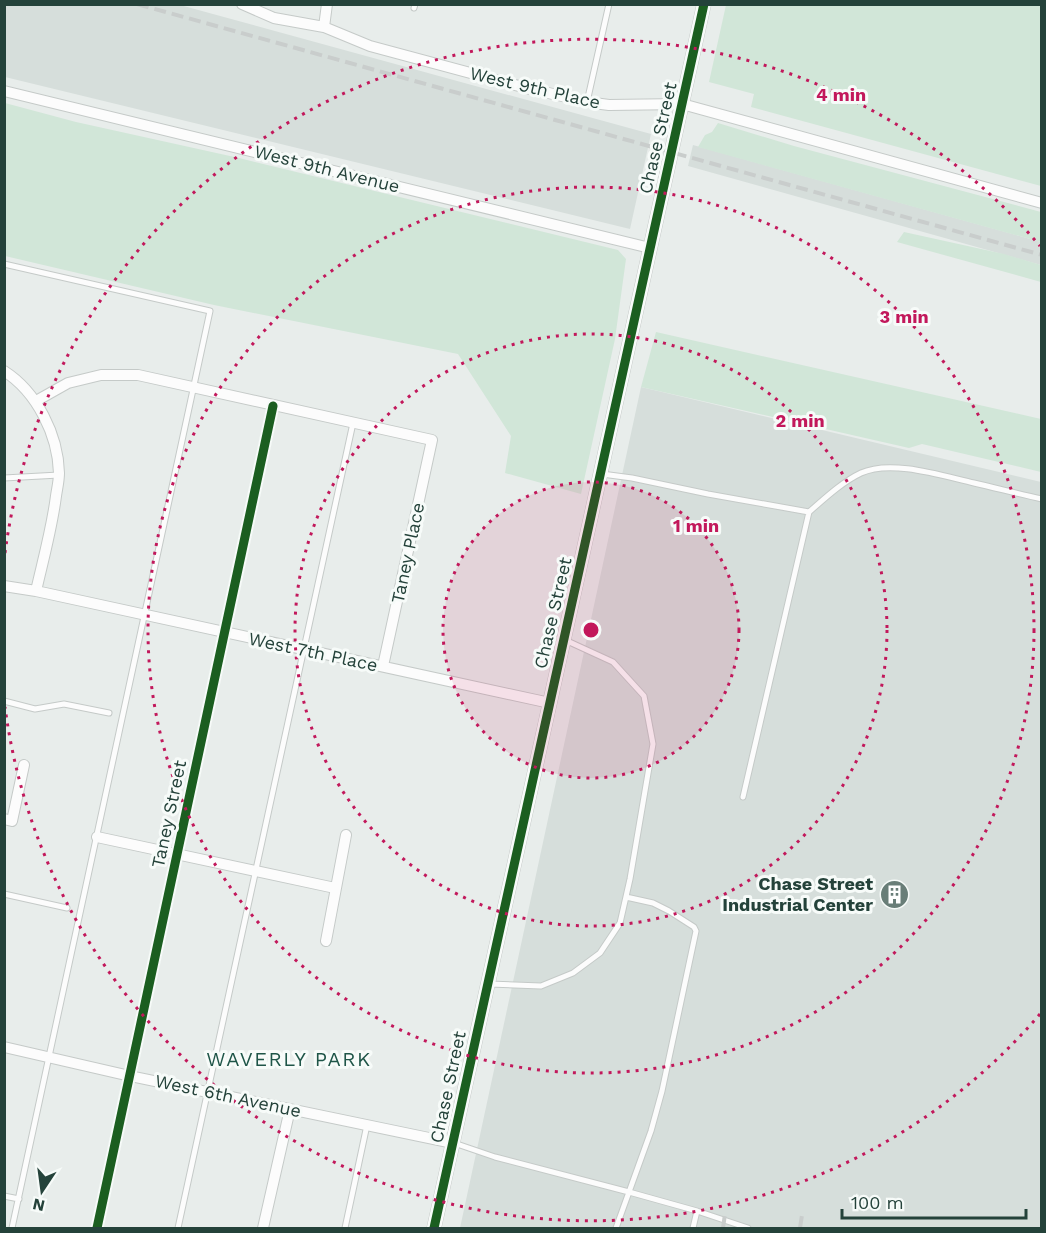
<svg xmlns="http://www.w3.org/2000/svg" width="1046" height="1233" font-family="'Work Sans',sans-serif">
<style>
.built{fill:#d6dedb}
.green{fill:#d1e6d8}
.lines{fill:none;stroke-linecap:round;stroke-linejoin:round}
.service-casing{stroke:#c5cac8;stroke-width:7}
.minor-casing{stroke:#c5cac8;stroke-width:12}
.tertiary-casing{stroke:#c5cac8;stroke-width:15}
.service{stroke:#fcfcfc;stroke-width:5}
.minor{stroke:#fcfcfc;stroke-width:10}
.tertiary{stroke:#fcfcfc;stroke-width:14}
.rail{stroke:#c9cdcc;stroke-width:4;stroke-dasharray:12 6;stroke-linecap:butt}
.cycleway-casing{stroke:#f7fbf9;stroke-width:13}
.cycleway{stroke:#1b5e20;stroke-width:9}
.ring{fill:none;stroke:#c2185b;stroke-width:3;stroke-dasharray:3 6}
.labels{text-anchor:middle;stroke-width:6;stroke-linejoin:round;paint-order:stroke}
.street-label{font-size:18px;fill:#24423a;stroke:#f7fbf9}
.poi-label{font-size:18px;font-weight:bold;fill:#24423a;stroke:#f7fbf9;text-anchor:end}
.neighbourhood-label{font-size:20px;letter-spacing:1.5px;fill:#1f5548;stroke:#f7fbf9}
.centre{fill:#c2185b;stroke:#f7fbf9;stroke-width:3}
.ring-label{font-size:18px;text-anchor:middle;font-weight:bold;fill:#c2185b;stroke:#f7fbf9;stroke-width:6;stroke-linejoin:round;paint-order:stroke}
</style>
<rect width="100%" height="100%" fill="#e8edeb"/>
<!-- built -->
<path class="built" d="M5,4L180,5L651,134L630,229L5,77Z
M693,145L1041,242V265L688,166Z
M641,387L1041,482V1228H460Z"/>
<!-- green -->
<path class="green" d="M726,5H1041V186L751,107L754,94L709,82Z
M5,103L76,122L239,158L618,250L626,259L615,339L581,494L505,473L511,436L458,354L214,305L5,256Z
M718,123L794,146L1041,212V242L698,147L705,135L712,132Z
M904,232L1004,254L1041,265V282L897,242Z
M656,332L1041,419V472L922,444L909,448L641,387Z"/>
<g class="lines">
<defs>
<path id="service" d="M414,8L415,4
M587,102L609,4
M4,264L210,311L12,1228
M602,474L632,478L708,494L809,512C824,499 842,482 861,473C891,459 943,476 974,483C996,488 1019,494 1042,499
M4,478L59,475
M4,701L35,709L64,704L109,713
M743,797L809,512
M4,894L67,908
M626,897L653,903L669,911L694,927L696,931L662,1091L651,1131L629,1192L697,1211L693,1228
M489,984L541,986L573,973L600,953L620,923L630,879L653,744L644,696L613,662L565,640
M454,1143L495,1157L629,1192L616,1228
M4,1196L19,1199
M697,1211L748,1228
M178,1228L353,423
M345,1228L367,1125"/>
<path id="minor" d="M242,4L274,18L324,27L370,46L530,89L594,103L609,105L682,104L1042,203
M324,27L327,4
M4,91L650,248
M4,371C37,392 58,435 59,473C59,481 57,489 56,496C52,528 43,560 36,591
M36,401L68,383L101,375H138L432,440L383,666
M4,586L36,591L550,703
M4,819L12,821L24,765
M97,837L335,888
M326,941L346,835
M4,1047L130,1076L453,1143
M97,1228L273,406
M263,1228L290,1109"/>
<path id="tertiary" d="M434,1228L704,4"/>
</defs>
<!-- service casing -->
<use href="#service" class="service-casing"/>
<!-- minor casing -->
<use href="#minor" class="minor-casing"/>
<!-- tertiary casing -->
<use href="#tertiary" class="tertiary-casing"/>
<!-- service -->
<use href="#service" class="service"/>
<!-- minor -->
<use href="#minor" class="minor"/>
<!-- tertiary -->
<use href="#tertiary" class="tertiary"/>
<!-- rail -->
<path class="rail" d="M137,4L1042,255
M723,1228L725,1214
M800,1228L802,1215"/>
<defs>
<path id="cycleway" d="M97,1228L273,406
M434,1228L704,4"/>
</defs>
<!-- cycleway casing -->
<use href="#cycleway" class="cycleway-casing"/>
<!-- cycleway -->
<use href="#cycleway" class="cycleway"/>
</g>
<!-- distance rings -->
<circle cx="591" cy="630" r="148" fill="#c2185b" fill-opacity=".12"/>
<g class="ring">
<circle cx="591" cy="630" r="148"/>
<circle cx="591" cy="630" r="296"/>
<circle cx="591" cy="630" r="443"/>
<path d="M1040 1014A591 591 0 0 1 5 707M5 553A591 591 0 0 1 1040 246"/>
</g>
<!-- icons -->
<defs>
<symbol id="building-disc" viewBox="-11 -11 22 22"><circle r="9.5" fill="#697e78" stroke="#f7fbf9"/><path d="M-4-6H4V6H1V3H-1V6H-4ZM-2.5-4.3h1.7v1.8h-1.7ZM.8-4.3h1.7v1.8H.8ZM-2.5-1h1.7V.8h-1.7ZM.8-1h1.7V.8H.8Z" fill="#fff"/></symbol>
</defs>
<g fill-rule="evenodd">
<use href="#building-disc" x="878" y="878" width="33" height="33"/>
</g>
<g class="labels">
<!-- street labels -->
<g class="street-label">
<text transform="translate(535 88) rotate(13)" y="6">West 9th Place</text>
<text transform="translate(658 138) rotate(-77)" y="6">Chase Street</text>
<text transform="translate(327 169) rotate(14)" y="6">West 9th Avenue</text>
<text transform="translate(408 553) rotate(-78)" y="6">Taney Place</text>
<text transform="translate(553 613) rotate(-77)" y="6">Chase Street</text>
<text transform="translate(313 652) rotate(12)" y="6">West 7th Place</text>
<text transform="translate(169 814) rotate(-78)" y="6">Taney Street</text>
<text transform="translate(448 1087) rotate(-78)" y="6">Chase Street</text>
<text transform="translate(228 1096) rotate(12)" y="6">West 6th Avenue</text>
</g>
<!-- poi labels -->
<g class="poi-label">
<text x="873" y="890">Chase Street<tspan x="873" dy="21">Industrial Center</tspan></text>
</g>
<!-- neighbourhood labels -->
<g class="neighbourhood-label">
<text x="289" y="1066">WAVERLY PARK</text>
</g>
</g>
<circle cx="591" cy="630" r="9" class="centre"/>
<g class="ring-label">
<text x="841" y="101">4 min</text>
<text x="904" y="323">3 min</text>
<text x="800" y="427">2 min</text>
<text x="696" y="532">1 min</text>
</g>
<!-- border -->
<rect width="1046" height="1233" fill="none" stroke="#24423a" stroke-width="12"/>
<!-- north arrow -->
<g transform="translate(42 1191) rotate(193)" stroke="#f7fbf9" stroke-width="4.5" paint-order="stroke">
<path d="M0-4.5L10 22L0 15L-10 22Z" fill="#24423a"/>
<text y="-9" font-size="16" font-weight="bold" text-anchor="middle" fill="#24423a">N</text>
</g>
<!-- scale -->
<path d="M842 1209v9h184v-9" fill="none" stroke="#24423a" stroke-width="3"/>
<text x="851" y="1209" font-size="18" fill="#24423a" stroke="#f7fbf9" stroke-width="4.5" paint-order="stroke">100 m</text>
</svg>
